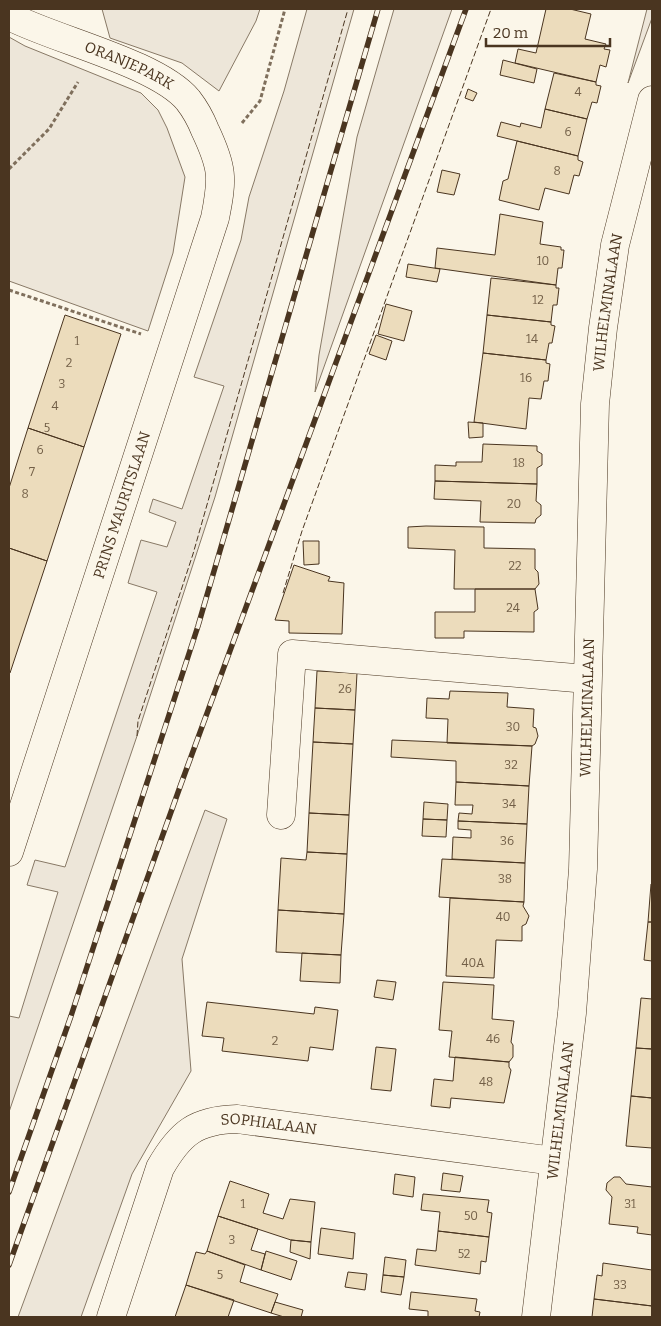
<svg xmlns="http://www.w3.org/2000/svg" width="661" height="1326" font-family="Bitter,serif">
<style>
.green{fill:#ede6d9;stroke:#887966}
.building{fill:#ecdcbc;stroke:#4a3520}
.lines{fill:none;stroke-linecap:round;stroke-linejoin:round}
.minor-casing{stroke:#4a3520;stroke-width:29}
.path{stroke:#7f6f5c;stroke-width:3;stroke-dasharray:4 2.5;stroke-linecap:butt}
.minor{stroke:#fbf6e9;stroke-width:28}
.rail-casing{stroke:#4a3520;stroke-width:5.5}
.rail{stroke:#fbf6e9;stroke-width:4;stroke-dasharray:11;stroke-linecap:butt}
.fence{stroke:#4a3520;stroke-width:1;stroke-dasharray:6 2.5;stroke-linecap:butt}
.labels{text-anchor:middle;stroke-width:4;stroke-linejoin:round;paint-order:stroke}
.number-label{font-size:12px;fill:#725f47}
.street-label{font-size:15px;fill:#4a3520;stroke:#fbf6e9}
</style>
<rect width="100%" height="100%" fill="#fbf6e9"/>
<!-- green -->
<path class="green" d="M102,9H260L256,21L219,91L182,63L110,38Z
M307,9H354L215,497L137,736L9,1112V1016L19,1018L58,892L27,885L35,860L65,867L157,592L128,583L141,540L167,547L176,522L149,512L153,499L182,509L224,386L194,377L241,240L249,197L284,91Z
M394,9H452L315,392L319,355L357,137Z
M647,9H652V18L628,83Z
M9,37L25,46L141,93L158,110L167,128L185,177L173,253L148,331L9,281Z
M205,810L227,819L182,959L191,1071L132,1174L81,1317H18Z"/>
<!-- building -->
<path class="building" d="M546,9H570L591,14L585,39L606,44L604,49L610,50L606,67L600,65L596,82L515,63L518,49L536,53Z
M503,60L537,69L534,83L500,75Z
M554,73L596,82V85L601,86L597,103L592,102L587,119L545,109Z
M468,89L477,93L473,101L465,98Z
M545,109L587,119L578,156L497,136L501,122L520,127L521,123L541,128Z
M517,141L578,156V160L583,162L579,176L574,175L569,194L545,188L539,210L499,200L503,181L508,179Z
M442,170L460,174L454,195L437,192Z
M500,214L543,222L540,244L561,247V250H564L562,268H558L556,285L435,268L437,248L495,255Z
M408,264L440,269L437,282L406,277Z
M491,278L556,285V288H559L557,305H553L551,322L487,315Z
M386,304L412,311L404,341L378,334Z
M65,315L121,334L84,447L28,428Z
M487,315L551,322V325L555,326L552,343H549L546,360L483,353Z
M376,335L392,341L386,360L369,354Z
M483,353L546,360V363L550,364L548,381H544L541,399L529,398L526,429L474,422Z
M468,422L483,423V437L469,438Z
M28,428L84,447L47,561L9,548V488Z
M483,444L537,446V451L542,454V465L537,468V484L435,481V465L456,466V462H482Z
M435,481L537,484L536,501L541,505V515L536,519L535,523L480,522L481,501L434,499Z
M426,526L484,527V548L535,549V569L538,572L539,584L535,589H454L455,550L408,548V527Z
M303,541H319V564L304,565Z
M9,548L47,561L10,673L9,672Z
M294,565L330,577L328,581L344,583L342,634L289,633V621L275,620Z
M475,589H535L538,609L534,612V632L464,631V638H435V612H475Z
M317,671L357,673L355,710L315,708Z
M450,691L508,693L507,707L534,709L533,727L536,728L538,736L535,744L532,746L447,743L448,719L426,718L427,698L449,699Z
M315,708L355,710L353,744L313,742Z
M392,740L532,746L529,786L456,782V761L391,757Z
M313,742L353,744L349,815L309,813Z
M456,782L529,786L527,824L458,821L459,813L472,814L473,805H455Z
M424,802L448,804L447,820L423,819Z
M309,813L349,815L347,854L307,852Z
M423,819L447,820L446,837L422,836Z
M458,821L527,824L525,863L452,859L453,837L471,838V830L458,829Z
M307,852L347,854L344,914L278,910L281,858L306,860Z
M442,859L525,863L524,902L439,897Z
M651,884H652V922H648Z
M450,898L524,902L523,906L529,916L526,924L522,926V941L496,940L494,978L446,976Z
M278,910L344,914L341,955L276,952Z
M648,922H652V961L644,960Z
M302,953L341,955L340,983L300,981Z
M377,980L396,982L393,1000L374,997Z
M443,982L494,985L492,1019L514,1021L511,1042L513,1045V1057L509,1062L449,1057L452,1031L439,1030Z
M641,998L652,999V1049L636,1048Z
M207,1002L314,1014L315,1007L338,1010L333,1050L310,1047L308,1061L222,1051L224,1038L202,1036Z
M376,1047L396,1049L391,1091L371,1089Z
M636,1048L652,1049V1098L631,1096Z
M455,1057L509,1062V1067L511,1070L504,1103L451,1098L450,1108L431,1106L434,1079L453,1081Z
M631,1096L652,1098V1148L626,1146Z
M443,1173L463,1176L460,1192L441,1190Z
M395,1174L415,1177L413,1197L393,1194Z
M614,1177H620L626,1184L652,1187V1235L637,1233L638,1227L609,1224L612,1197L606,1190L607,1183Z
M230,1181L269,1194L263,1213L283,1219L290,1199L315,1202L311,1242L291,1240L218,1216Z
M423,1194L489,1200L487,1212L492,1213L489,1237L438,1231L440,1212L421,1210Z
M218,1216L258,1229L251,1250L265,1254L261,1270L207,1251Z
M321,1228L355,1233L353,1259L318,1254Z
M438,1231L489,1237L486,1262L481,1261L480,1274L415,1265L417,1249L436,1251Z
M291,1240L311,1242L310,1259L290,1252Z
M207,1251L245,1265L240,1282L278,1294L271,1313L186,1285L196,1252L205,1254Z
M266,1251L297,1261L291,1280L261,1270Z
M385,1257L406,1260L404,1277L383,1275Z
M603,1263L652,1270V1306L594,1299L597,1275L602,1276Z
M348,1272L367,1274L365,1290L345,1287Z
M383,1275L404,1277L401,1295L381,1292Z
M186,1285L234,1300L228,1317H175Z
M411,1292L477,1299L475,1311L480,1312L479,1317H428V1311L409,1309Z
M594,1299L652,1306V1317H592Z
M275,1302L303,1310L301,1317H284L271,1313Z"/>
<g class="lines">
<defs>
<g id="minor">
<path id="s1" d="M9,16C55,40 157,63 188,100C195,109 201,120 205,130C223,168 223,178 215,218L9,852"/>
<path d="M281,815L292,654L587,679"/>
<path id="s2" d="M111,1317L160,1168C180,1133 196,1120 237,1119L554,1161"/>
<path id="s3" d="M536,1317L572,1013L583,869L595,404L603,328L615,245L652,100"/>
</g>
</defs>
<!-- minor casing -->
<use href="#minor" class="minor-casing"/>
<!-- path -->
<path class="path" d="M242,123L260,101L285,9
M9,169L49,129L78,82
M9,290L141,334"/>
<!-- minor -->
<use href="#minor" class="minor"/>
<defs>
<path id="rail" d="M9,1192L71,1016L198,626L378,9
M9,1265L181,784L466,9"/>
</defs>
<!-- rail casing -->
<use href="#rail" class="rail-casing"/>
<!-- rail -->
<use href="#rail" class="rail"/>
<!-- fence -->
<path class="fence" d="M283,593L302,531L491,9
M137,736L138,721L193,554L348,9"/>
</g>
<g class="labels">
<!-- number labels -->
<g class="number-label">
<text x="578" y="96">4</text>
<text x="568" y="136">6</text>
<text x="557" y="175">8</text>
<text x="543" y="265">10</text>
<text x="538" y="304">12</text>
<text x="532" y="343">14</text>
<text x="77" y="345">1</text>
<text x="69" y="367">2</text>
<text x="526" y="382">16</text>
<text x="62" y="388">3</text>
<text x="55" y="410">4</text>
<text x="47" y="432">5</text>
<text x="40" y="454">6</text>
<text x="519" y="467">18</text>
<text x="32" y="476">7</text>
<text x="25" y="498">8</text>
<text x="514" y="508">20</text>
<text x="515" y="570">22</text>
<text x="513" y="612">24</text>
<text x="345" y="693">26</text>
<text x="513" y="731">30</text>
<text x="511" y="769">32</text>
<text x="509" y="808">34</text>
<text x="507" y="845">36</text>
<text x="505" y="883">38</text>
<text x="503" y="921">40</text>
<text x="473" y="967">40A</text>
<text x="493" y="1043">46</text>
<text x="275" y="1045">2</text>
<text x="486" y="1086">48</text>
<text x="243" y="1208">1</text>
<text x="630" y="1208">31</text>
<text x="471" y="1220">50</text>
<text x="232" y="1244">3</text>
<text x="464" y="1258">52</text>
<text x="220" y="1279">5</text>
<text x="620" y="1289">33</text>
</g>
<!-- street labels -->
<g class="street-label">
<text dy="5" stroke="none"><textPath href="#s1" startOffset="130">ORANJEPARK</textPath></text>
<text dy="5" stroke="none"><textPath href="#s3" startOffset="1018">WILHELMINALAAN</textPath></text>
<text transform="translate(122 505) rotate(-72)" y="5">PRINS MAURITSLAAN</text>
<text dy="5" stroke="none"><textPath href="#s3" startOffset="612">WILHELMINALAAN</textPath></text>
<text dy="5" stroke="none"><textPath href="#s3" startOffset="208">WILHELMINALAAN</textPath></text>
<text dy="5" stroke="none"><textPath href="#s2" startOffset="286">SOPHIALAAN</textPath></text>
</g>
</g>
<!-- border -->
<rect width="661" height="1326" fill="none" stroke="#4a3520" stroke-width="20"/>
<!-- scale -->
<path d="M486 38v8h124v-8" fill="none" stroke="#4a3520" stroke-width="2.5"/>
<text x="493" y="38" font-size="15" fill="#4a3520" stroke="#fbf6e9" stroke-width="4" paint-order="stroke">20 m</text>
</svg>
